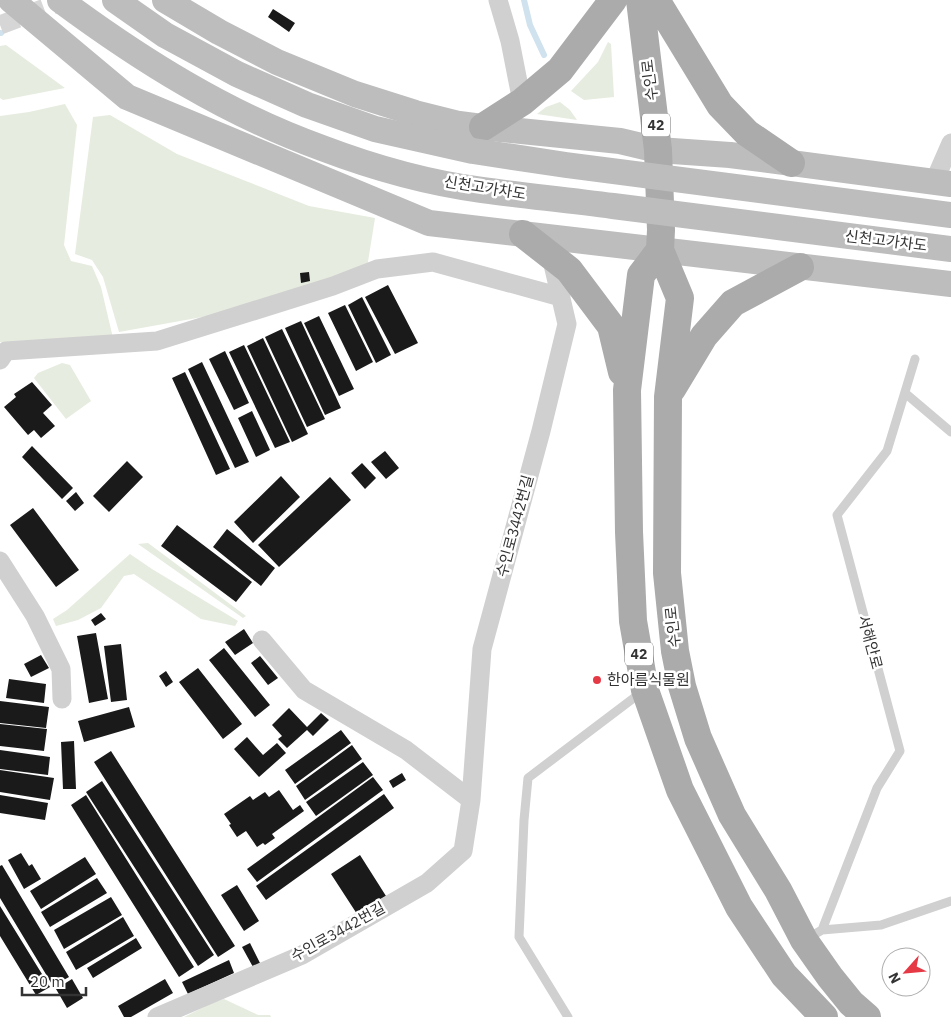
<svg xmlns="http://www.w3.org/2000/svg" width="951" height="1017" font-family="'IBM Plex Sans','Noto Sans KR',sans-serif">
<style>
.green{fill:#e6ecdf}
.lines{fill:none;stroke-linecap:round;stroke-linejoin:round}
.stream{stroke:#cfe2ee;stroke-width:6}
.building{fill:#1a1a1a}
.minor-tunnel{stroke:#d6d6d6;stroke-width:19;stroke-dasharray:19 9;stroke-linecap:butt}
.service{stroke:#d0d0d0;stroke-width:9}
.minor{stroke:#d0d0d0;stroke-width:19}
.secondary{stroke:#bdbdbd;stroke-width:26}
.primary{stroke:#ababab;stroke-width:28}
.secondary-bridge{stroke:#bdbdbd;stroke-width:26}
.poi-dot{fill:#e63946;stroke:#fff;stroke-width:2}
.labels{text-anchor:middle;stroke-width:5;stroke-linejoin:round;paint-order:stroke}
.shield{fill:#fff;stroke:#707070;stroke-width:1}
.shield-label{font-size:14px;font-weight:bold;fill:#333}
.street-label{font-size:15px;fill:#333;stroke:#fff}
.poi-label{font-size:15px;fill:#333;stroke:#fff;text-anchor:start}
</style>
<rect width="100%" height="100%" fill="#fff"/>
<!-- green -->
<path class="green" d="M608,42L611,44L614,97L584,100L571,91L598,62Z
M6,45L65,88L3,100L0,98V46Z
M560,102L570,110L577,120L537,114L546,107Z
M65,104L77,125L64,245L71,261L92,266L101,287L113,338L5,344L0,342V116L29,112Z
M110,115L177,154L309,206L375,218L367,268L219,314L119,332L103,277L92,260L75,254L93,117Z
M62,363L70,365L91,401L66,419L34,378L38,373Z
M148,543L246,616L243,618L138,544Z
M130,554L152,569L238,621L235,626L201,619L134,574L124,576L101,608L78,620L56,626L53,619L67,610Z
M224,999L258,1015H270L271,1017H184L214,1002Z"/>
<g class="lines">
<!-- stream -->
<path class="stream" d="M524,0L530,25L544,55
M0,33H1"/>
</g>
<!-- building -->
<path class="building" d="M273,9L295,23L289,32L268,17Z
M309,272L310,281L301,283L300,273Z
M388,285L418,343L395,354L365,297Z
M362,297L391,355L376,363L348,305Z
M345,305L373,362L356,371L328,313Z
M319,316L354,389L339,396L304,323Z
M301,321L341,408L325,415L285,328Z
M282,329L325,419L307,427L265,337Z
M263,338L308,434L292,442L247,346Z
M244,345L290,442L275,448L229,352Z
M225,351L249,403L234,410L209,359Z
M202,362L249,462L235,468L188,369Z
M185,372L230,469L216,475L172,378Z
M32,382L52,405L43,413L55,426L41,438L34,430L28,435L4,407L16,397L14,394Z
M252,411L270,450L256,457L238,418Z
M32,446L73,488L62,499L22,457Z
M385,451L399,468L386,479L371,462Z
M127,461L143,477L109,512L93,496Z
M362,463L376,478L365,489L351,473Z
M281,476L300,497L253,543L234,522Z
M330,477L351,500L279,567L258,545Z
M76,492L84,503L75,511L66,501Z
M33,508L79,570L56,587L10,525Z
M177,525L252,582L236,602L161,546Z
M227,529L275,568L261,586L213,547Z
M101,613L106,619L95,626L91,620Z
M244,629L253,643L235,655L225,642Z
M96,633L108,699L89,703L77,636Z
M121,644L127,700L111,702L104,646Z
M224,648L270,705L255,717L209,660Z
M41,655L49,668L31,677L24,664Z
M260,656L278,678L268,685L251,663Z
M198,668L242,724L223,739L179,682Z
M166,671L173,682L166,687L159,676Z
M9,679L46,684L44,703L6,698Z
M0,701L49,707L46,728L0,723Z
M129,707L135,727L84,742L78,721Z
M289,708L307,727L321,713L329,720L313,736L307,730L287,748L278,739L282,736L272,725Z
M0,724L47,729L44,751L0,746Z
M341,730L351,743L295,784L285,770Z
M247,737L263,755L277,743L286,753L259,777L234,749Z
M74,741L76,789H63L61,742Z
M352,745L362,759L305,800L296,786Z
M0,750L50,757L48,775L0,769Z
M111,751L235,946L218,957L94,762Z
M363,762L373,775L316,816L306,802Z
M0,770L54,778L50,800L0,792Z
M402,773L406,780L393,788L389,781Z
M373,777L383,790L257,882L247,869Z
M102,781L214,955L198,966L86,792Z
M279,790L293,810L300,805L304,811L272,834L275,838L265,845L263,843L257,847L246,831L237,837L229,825L231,824L224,814L250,796L253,800L265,792L269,797Z
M384,794L394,808L266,900L256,886Z
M0,795L48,803L45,820L0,813Z
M86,795L194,967L179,977L71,805Z
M21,853L29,866L32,864L41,879L24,889L8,860Z
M360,855L386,896L357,914L331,874Z
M85,857L96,874L41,909L30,891Z
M2,865L69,977L53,986L0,898V866Z
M97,878L107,893L50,927L41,912Z
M237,885L259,921L244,931L221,895Z
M111,897L122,915L64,949L54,930Z
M0,906L50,987L36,995L0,936Z
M123,917L134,936L76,970L66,952Z
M136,938L142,948L93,978L87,968Z
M250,943L260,963L253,967L242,947Z
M229,960L234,973L188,994L182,982Z
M72,979L83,998L67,1008L56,989Z
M165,979L173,993L131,1017H124L118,1006Z"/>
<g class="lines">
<!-- minor-tunnel -->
<path class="minor-tunnel" d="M0,25L66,0"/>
<!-- service -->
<path class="service" d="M905,393L951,432
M822,930L877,788L900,751L837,515L887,451L915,359
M806,939L822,930L881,925L951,901
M568,1017L519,937L524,820L528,778L643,691"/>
<!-- minor -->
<path class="minor" d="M498,0L510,41L522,102
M934,182L951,143
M0,360L6,351L157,341L333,286L377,269L433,262L561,297
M0,561L35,616L61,669L62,699
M262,640L304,690L406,750L471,800L482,649L541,431L567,324L551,256
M157,1017L302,955L427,883L463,851L471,800"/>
<!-- secondary -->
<path class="secondary" d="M11,0L127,97L429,223L951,284
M165,0L219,32L277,62L355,94L415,113L459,124L490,128L620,141L658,150L730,155L951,184"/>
<!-- primary -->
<path class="primary" d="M640,0L658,150L661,230L660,250L680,298L668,397L667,573L675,651L682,686L698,738L732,815L778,890L804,940L830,977L851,1003L867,1017
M656,0L720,105L747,133L791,163
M483,127L522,102L560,70L613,0
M523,234L569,270L611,326L622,372
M660,250L641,275L627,390L629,532L633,621L645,690L680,790L739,907L784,975L824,1017
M672,389L704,336L733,303L800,267"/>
<!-- secondary-bridge -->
<path class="secondary-bridge" d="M60,0C141,60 227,114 322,148C372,167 429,183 482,190C526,196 570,200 613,206C726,220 838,235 951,249
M115,0L165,35L237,74L307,105L375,129L473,151L566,165L951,215"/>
</g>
<!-- markers -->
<circle class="poi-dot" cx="597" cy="680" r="5"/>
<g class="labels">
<!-- shield labels -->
<g class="shield">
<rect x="642" y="113.5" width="28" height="23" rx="4"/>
<rect x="625" y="642.5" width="28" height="23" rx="4"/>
</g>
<g class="shield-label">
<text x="656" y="130">42</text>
<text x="639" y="659">42</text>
</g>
<!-- street labels -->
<g class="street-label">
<text transform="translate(650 80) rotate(-97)" y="5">수인로</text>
<text transform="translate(485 188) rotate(9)" y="5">신천고가차도</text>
<text transform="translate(886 241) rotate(7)" y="5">신천고가차도</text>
<text transform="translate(515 526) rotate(-75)" y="5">수인로3442번길</text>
<text transform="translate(673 627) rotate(-96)" y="5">수인로</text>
<text transform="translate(870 642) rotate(75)" y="5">서해안로</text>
<text transform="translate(338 932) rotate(-29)" y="5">수인로3442번길</text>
</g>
<!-- poi labels -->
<g class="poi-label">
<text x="607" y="685">한아름식물원</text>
</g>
</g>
<!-- north arrow -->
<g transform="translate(906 972) rotate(243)"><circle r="24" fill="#ffffff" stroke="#adadad"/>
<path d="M0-4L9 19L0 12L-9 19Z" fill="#e63946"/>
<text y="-8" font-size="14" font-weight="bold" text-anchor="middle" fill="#333333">N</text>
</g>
<!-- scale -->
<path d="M22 987v8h64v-8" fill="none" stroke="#333333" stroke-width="2.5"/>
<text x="30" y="987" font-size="15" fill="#333333" stroke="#ffffff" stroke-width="4" paint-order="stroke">20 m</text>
</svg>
